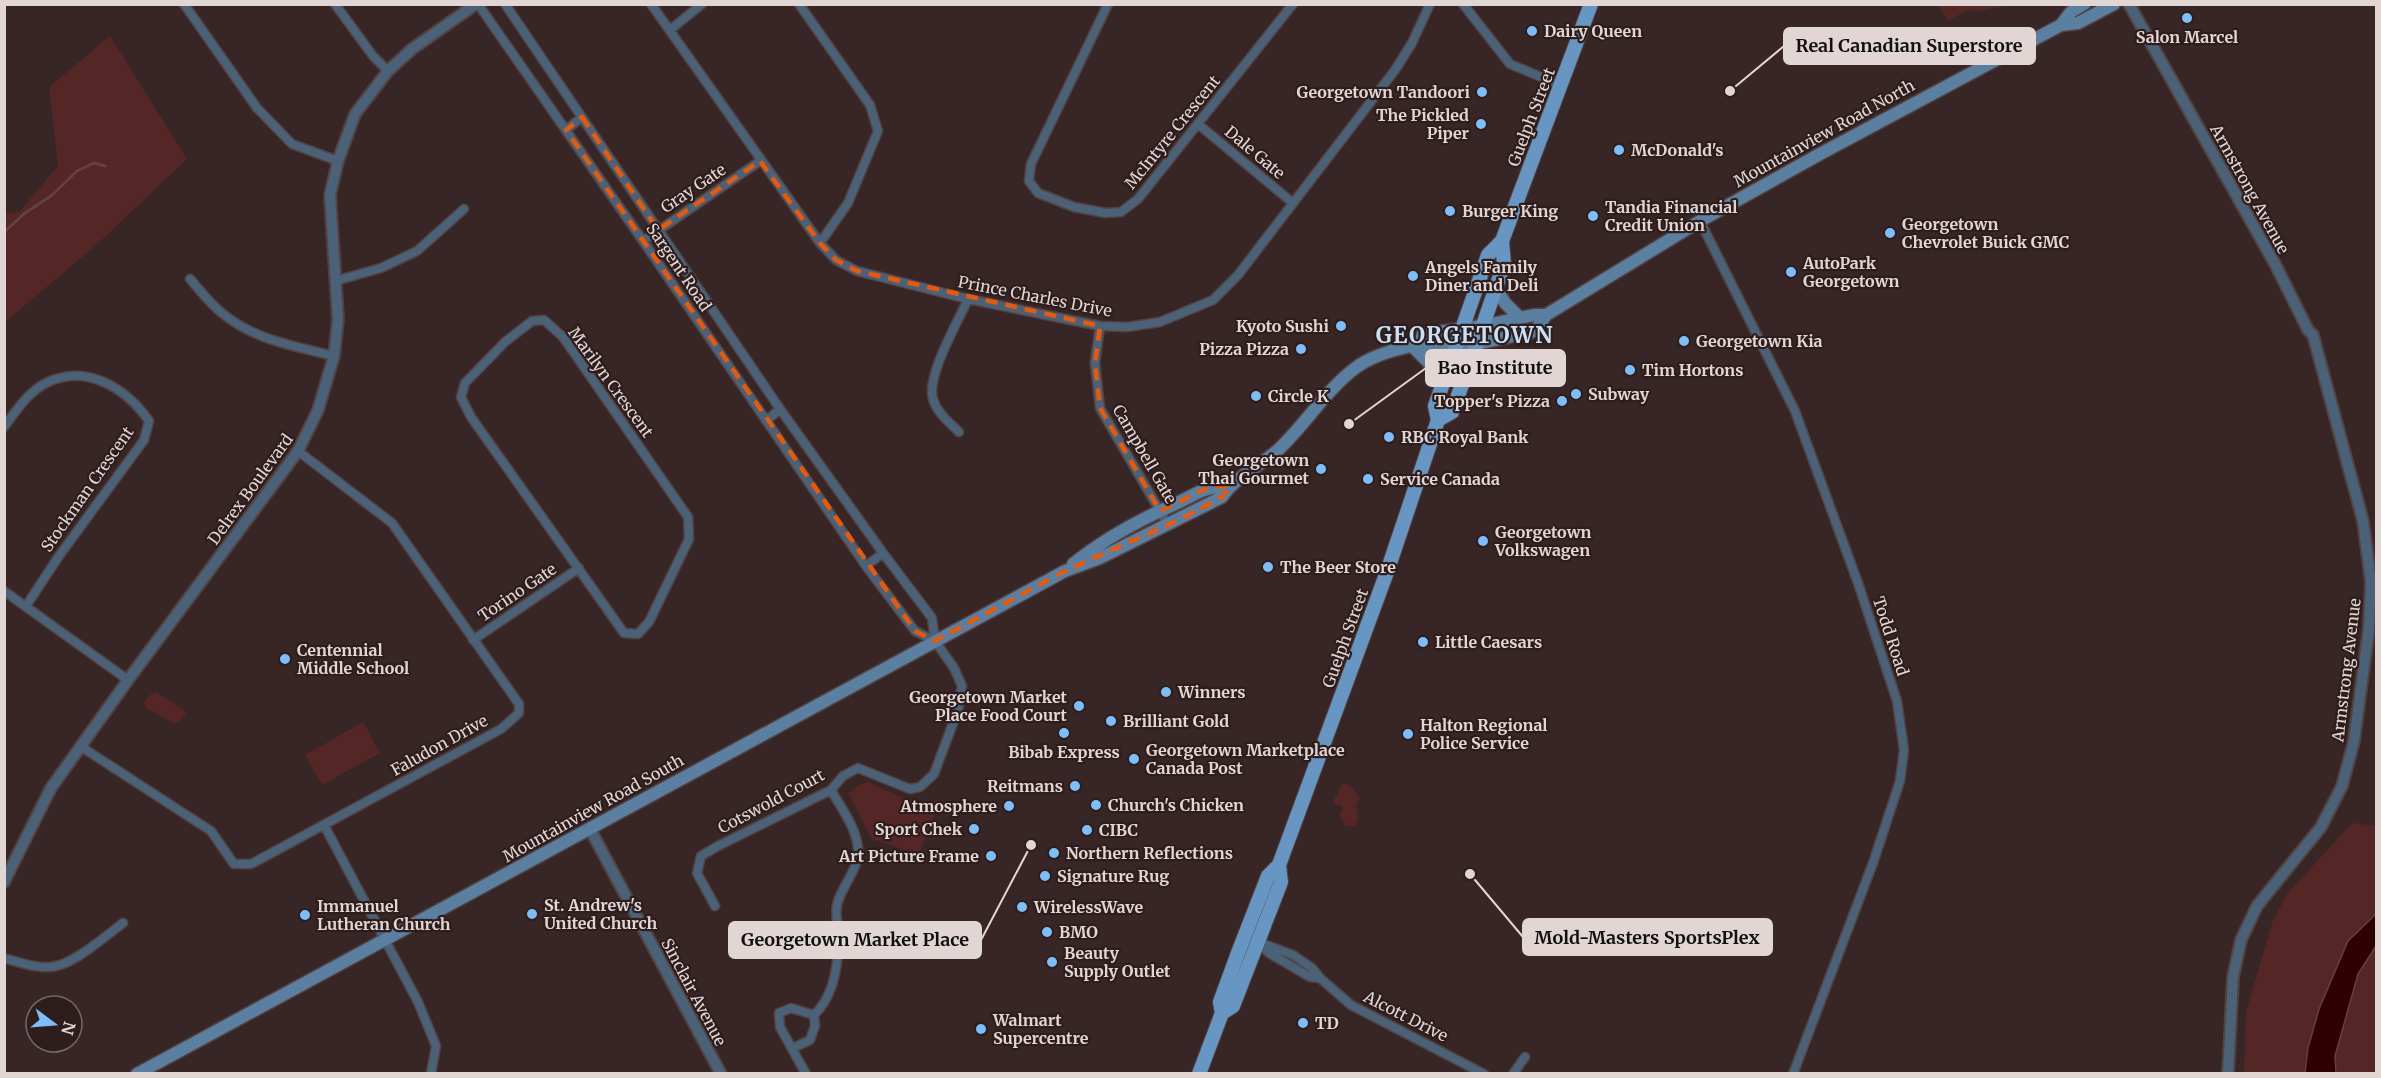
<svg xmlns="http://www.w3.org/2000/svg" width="2381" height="1078" font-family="Merriweather,serif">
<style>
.green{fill:#542726}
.water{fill:#2d0002;stroke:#634041;stroke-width:1.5}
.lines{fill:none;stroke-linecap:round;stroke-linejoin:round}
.stream{stroke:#634041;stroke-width:3}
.minor-casing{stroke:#524241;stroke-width:11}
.tertiary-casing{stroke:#524241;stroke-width:14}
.secondary-casing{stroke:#524241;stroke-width:15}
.primary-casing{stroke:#524241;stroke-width:16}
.minor{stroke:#4b6177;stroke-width:8}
.tertiary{stroke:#4b6177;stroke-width:10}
.secondary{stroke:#5b7fa1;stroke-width:12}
.primary{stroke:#6796c2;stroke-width:14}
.marked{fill:none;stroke:#e8590c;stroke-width:4.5;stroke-dasharray:12 8;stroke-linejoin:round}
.poi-dot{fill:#7ebdf9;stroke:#2d1d1c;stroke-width:2}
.labels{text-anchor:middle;stroke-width:4.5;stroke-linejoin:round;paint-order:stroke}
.poi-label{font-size:16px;font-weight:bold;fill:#e2d6d5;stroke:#2d1d1c;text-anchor:start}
.street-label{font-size:16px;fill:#e2d6d5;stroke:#2d1d1c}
.district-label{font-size:22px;font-weight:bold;letter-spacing:1.5px;fill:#c9e0f7;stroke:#2d1d1c}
.leader{fill:none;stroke:#e2d6d5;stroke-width:2}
.callout-dot{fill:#e2d6d5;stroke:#2d1d1c;stroke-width:2}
.callout{fill:#e2d6d5;stroke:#e2d6d5;stroke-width:2}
.callout-label{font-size:18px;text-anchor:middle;font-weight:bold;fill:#111}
</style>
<rect width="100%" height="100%" fill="#372625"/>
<!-- green -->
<path class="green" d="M1939,5H2008L1982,11L1968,10L1947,21Z
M110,36L187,159L93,248L5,322V214L19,212L58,166L49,87Z
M156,692L183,709L186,714L180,721L175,724L146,708L144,703L151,694Z
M363,722L380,753L322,785L305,755Z
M868,782C896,794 909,805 940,800L919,854L872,839L848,794L858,785Z
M1343,783L1350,785L1360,799L1356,804L1358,819L1355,826H1345L1339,813L1343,809L1340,805H1335L1334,800Z
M2352,823L2376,826V914L2348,941L2319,1009L2308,1048L2305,1073L2244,1074L2246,1012L2272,923L2287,894Z
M2376,946V1073H2336L2335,1056L2358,974Z"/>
<!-- water -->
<path class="water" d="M2376,914V946L2358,974L2335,1056L2336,1073H2305L2308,1048L2319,1009L2348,941Z"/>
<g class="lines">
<!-- stream -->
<path class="stream" d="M4,232L25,213L51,196L77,171L94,163L105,166"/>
<defs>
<path id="minor" d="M184,4L257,108L292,144L338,161
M335,4L373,56L388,71
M478,4L643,241L866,566L915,631L935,641
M505,4L780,409L883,553L932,618L935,641L954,668L962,686L958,710L934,774L920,787L910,789L858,768L843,776L831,790L718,846L701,856L697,873L715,906
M651,4L820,243L836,260L857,271L968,299L1100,326L1127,327L1160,322L1213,300L1238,275L1395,70L1412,43L1430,4
M799,4L870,105L878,131L848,203L820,243
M1108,4L1031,164L1029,181L1038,193L1074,207L1106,213L1121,212L1138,199L1293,4
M1463,4L1510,64L1560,85
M670,30L702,4
M1198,124L1293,203
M566,130L582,117
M1700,221L1795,411L1858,583L1897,701L1904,750L1900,781L1873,863L1793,1074
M643,241L760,161
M190,279C200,290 210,304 222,313C254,340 295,346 334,356
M335,281L381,268L417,251L464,209
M544,320L563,337L688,517L689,539L649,622L638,634L624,633L471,417L461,397L465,383L505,342L532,321Z
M1100,326L1095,363L1100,408L1168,525
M766,421L780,409
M4,427C16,411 28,392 46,383C86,363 126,388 149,421L144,440L59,556L26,606
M959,432C949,422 937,413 933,399C926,376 958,322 968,299
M866,566L883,553
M4,591L128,680
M473,640L579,568
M80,746L211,831L234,864H251L501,729L519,713V704L392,523L298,451
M324,825L418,1002L436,1046L431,1074
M1256,941L1293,955L1312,968L1320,978L1351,1005L1484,1074
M1259,943L1269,953L1310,977L1320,978
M4,958C21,963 43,971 60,965C79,959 106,936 123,923
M814,1015C836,994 839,961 838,933C838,924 835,913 837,905C841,886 860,869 858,848C856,827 841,808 831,790
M793,1048L810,1040L815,1026L814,1015
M806,1074L780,1027L779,1013L791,1008L814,1015
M1513,1074L1525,1057"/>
<path id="tertiary" d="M2129,4L2275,264L2308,330L2313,335L2363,521L2371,582L2369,628L2354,741L2342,786L2321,827L2257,906L2241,940L2233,977L2228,1074
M590,829L721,1074
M4,882L51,788L128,680L298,451L318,410L334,356L338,319L330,195L338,161L355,114L388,71L412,49L476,4"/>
<path id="secondary" d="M2061,25L2071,12L2084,4
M1496,288L1505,303L1520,318
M1419,344L1426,351L1476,344L1535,331L1546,315L1700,221L1820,154L2061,25L2078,23L2114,4
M1414,348L1434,368L1443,382
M1073,564C1104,539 1137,521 1173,505C1197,494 1202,487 1230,486
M137,1074L1065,571L1100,558L1222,497C1235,477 1260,466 1278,450C1306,424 1326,389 1358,366C1376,354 1398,349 1419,344L1423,334L1482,326L1534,315H1546"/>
<path id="primary" d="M1438,420L1452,412L1470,363L1504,264L1502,241
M1222,1013L1233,1006L1281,882L1279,865
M1199,1074L1222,1013L1220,1002L1238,953L1268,876L1279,865L1387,572L1438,420L1435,406L1488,255L1502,241L1591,4"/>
</defs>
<!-- minor casing -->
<use href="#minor" class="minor-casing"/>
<!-- tertiary casing -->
<use href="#tertiary" class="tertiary-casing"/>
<!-- secondary casing -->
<use href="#secondary" class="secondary-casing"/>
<!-- primary casing -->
<use href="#primary" class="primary-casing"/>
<!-- minor -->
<use href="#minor" class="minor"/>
<!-- tertiary -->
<use href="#tertiary" class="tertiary"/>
<!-- secondary -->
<use href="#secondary" class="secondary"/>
<!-- primary -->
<use href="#primary" class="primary"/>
</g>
<!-- marked area -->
<path class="marked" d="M582,117L658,230L760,161L820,243L836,260L857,271L1100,326L1095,363L1100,408L1160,511L1209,487L1230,486L1222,497L1181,519L1065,571L935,641L915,631L566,130Z"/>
<!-- markers -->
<g class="poi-dot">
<circle cx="2187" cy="18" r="6"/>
<circle cx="1532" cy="31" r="6"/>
<circle cx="1482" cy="92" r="6"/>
<circle cx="1481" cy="124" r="6"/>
<circle cx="1619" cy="150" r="6"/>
<circle cx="1450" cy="211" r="6"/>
<circle cx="1593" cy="216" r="6"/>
<circle cx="1890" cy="233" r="6"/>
<circle cx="1791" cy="272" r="6"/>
<circle cx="1413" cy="276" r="6"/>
<circle cx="1341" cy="326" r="6"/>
<circle cx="1684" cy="341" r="6"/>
<circle cx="1301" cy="349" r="6"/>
<circle cx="1630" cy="370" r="6"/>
<circle cx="1576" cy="394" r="6"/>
<circle cx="1256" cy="396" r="6"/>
<circle cx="1562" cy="401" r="6"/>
<circle cx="1389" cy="437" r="6"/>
<circle cx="1321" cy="469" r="6"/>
<circle cx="1368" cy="479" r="6"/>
<circle cx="1483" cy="541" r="6"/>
<circle cx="1268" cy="567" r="6"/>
<circle cx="1423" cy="642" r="6"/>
<circle cx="285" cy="659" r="6"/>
<circle cx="1166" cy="692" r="6"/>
<circle cx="1079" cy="706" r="6"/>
<circle cx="1111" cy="721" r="6"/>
<circle cx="1064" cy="733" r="6"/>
<circle cx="1408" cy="734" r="6"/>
<circle cx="1134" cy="759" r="6"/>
<circle cx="1075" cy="786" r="6"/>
<circle cx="1096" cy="805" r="6"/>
<circle cx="1009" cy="806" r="6"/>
<circle cx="974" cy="829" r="6"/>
<circle cx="1087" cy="830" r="6"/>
<circle cx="1054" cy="853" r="6"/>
<circle cx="991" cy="856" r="6"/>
<circle cx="1045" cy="876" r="6"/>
<circle cx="1022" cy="907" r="6"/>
<circle cx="532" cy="914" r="6"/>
<circle cx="305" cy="915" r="6"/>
<circle cx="1047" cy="932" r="6"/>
<circle cx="1052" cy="962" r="6"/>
<circle cx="1303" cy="1023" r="6"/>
<circle cx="981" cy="1029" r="6"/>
</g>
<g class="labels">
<!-- poi labels -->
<g class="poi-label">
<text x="1544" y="37">Dairy Queen</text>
<text x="2187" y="43" text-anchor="middle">Salon Marcel</text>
<text x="1470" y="98" text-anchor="end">Georgetown Tandoori</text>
<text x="1469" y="121" text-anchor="end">The Pickled<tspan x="1469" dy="18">Piper</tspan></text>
<text x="1631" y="156">McDonald's</text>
<text x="1605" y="213">Tandia Financial<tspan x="1605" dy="18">Credit Union</tspan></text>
<text x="1462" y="217">Burger King</text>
<text x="1902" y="230">Georgetown<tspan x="1902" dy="18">Chevrolet Buick GMC</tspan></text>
<text x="1803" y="269">AutoPark<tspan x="1803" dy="18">Georgetown</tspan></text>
<text x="1425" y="273">Angels Family<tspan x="1425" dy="18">Diner and Deli</tspan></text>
<text x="1329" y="332" text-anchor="end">Kyoto Sushi</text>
<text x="1696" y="347">Georgetown Kia</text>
<text x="1289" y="355" text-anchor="end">Pizza Pizza</text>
<text x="1642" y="376">Tim Hortons</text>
<text x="1588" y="400">Subway</text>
<text x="1268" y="402">Circle K</text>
<text x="1550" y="407" text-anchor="end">Topper's Pizza</text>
<text x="1401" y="443">RBC Royal Bank</text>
<text x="1309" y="466" text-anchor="end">Georgetown<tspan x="1309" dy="18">Thai Gourmet</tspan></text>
<text x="1380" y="485">Service Canada</text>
<text x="1495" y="538">Georgetown<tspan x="1495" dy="18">Volkswagen</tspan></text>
<text x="1280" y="573">The Beer Store</text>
<text x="1435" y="648">Little Caesars</text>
<text x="297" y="656">Centennial<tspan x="297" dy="18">Middle School</tspan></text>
<text x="1178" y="698">Winners</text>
<text x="1067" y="703" text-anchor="end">Georgetown Market<tspan x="1067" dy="18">Place Food Court</tspan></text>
<text x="1123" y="727">Brilliant Gold</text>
<text x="1420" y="731">Halton Regional<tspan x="1420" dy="18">Police Service</tspan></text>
<text x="1146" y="756">Georgetown Marketplace<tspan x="1146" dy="18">Canada Post</tspan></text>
<text x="1064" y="758" text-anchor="middle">Bibab Express</text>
<text x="1063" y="792" text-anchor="end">Reitmans</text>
<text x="1108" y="811">Church's Chicken</text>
<text x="997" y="812" text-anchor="end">Atmosphere</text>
<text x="962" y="835" text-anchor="end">Sport Chek</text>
<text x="1099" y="836">CIBC</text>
<text x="1066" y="859">Northern Reflections</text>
<text x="979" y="862" text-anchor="end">Art Picture Frame</text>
<text x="1057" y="882">Signature Rug</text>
<text x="544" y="911">St. Andrew's<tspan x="544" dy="18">United Church</tspan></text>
<text x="317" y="912">Immanuel<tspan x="317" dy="18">Lutheran Church</tspan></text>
<text x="1034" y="913">WirelessWave</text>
<text x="1059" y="938">BMO</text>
<text x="1064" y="959">Beauty<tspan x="1064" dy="18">Supply Outlet</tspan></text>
<text x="993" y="1026">Walmart<tspan x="993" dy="18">Supercentre</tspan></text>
<text x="1315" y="1029">TD</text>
</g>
<!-- street labels -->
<g class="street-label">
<text transform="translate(1531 117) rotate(-69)" y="6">Guelph Street</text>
<text transform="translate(1172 132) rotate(-51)" y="6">McIntyre Crescent</text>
<text transform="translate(1824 133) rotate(-29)" y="6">Mountainview Road North</text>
<text transform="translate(1255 152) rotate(40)" y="6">Dale Gate</text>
<text transform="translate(693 188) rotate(-34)" y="6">Gray Gate</text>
<text transform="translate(2250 189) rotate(61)" y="6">Armstrong Avenue</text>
<text transform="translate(679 267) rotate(56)" y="6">Sargent Road</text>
<text transform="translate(1035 296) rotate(11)" y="6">Prince Charles Drive</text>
<text transform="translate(611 382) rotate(54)" y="6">Marilyn Crescent</text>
<text transform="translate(1145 454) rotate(60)" y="6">Campbell Gate</text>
<text transform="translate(87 489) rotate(-55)" y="6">Stockman Crescent</text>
<text transform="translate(250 489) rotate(-54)" y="6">Delrex Boulevard</text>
<text transform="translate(517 592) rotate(-34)" y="6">Torino Gate</text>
<text transform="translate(1891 636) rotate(72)" y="6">Todd Road</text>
<text transform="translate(1345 638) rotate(-70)" y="6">Guelph Street</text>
<text transform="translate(2346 670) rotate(-83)" y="6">Armstrong Avenue</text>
<text transform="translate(439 745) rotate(-29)" y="6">Faludon Drive</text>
<text transform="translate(771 801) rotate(-28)" y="6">Cotswold Court</text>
<text transform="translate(593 808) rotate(-29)" y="6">Mountainview Road South</text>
<text transform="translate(694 992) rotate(62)" y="6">Sinclair Avenue</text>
<text transform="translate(1406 1016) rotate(27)" y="6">Alcott Drive</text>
</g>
<!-- district labels -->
<g class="district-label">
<text x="1465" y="343">GEORGETOWN</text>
</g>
</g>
<!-- callouts -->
<path class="leader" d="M1730 91L1784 46M1349 424L1426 368M1470 874L1523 937M1031 845L981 940"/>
<g class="callout-dot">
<circle cx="1730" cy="91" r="6"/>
<circle cx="1349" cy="424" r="6"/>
<circle cx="1470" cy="874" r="6"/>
<circle cx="1031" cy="845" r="6"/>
</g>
<g class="callout">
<rect x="1784" y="28" width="251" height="36" rx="6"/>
<rect x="1426" y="350" width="139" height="36" rx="6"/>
<rect x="1523" y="919" width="249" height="36" rx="6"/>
<rect x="729" y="922" width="252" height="36" rx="6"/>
</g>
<g class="callout-label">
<text x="1909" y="52">Real Canadian Superstore</text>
<text x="1495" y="374">Bao Institute</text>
<text x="1647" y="944">Mold-Masters SportsPlex</text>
<text x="855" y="946">Georgetown Market Place</text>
</g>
<!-- border -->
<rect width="2381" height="1078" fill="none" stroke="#e2d6d5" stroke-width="12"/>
<!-- north arrow -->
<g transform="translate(54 1024) rotate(106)"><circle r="28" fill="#2d1d1c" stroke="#756766" stroke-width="1.5"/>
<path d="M0-4.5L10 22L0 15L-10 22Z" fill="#7ebdf9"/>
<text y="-9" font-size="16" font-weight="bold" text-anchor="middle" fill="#e2d6d5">N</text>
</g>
</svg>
